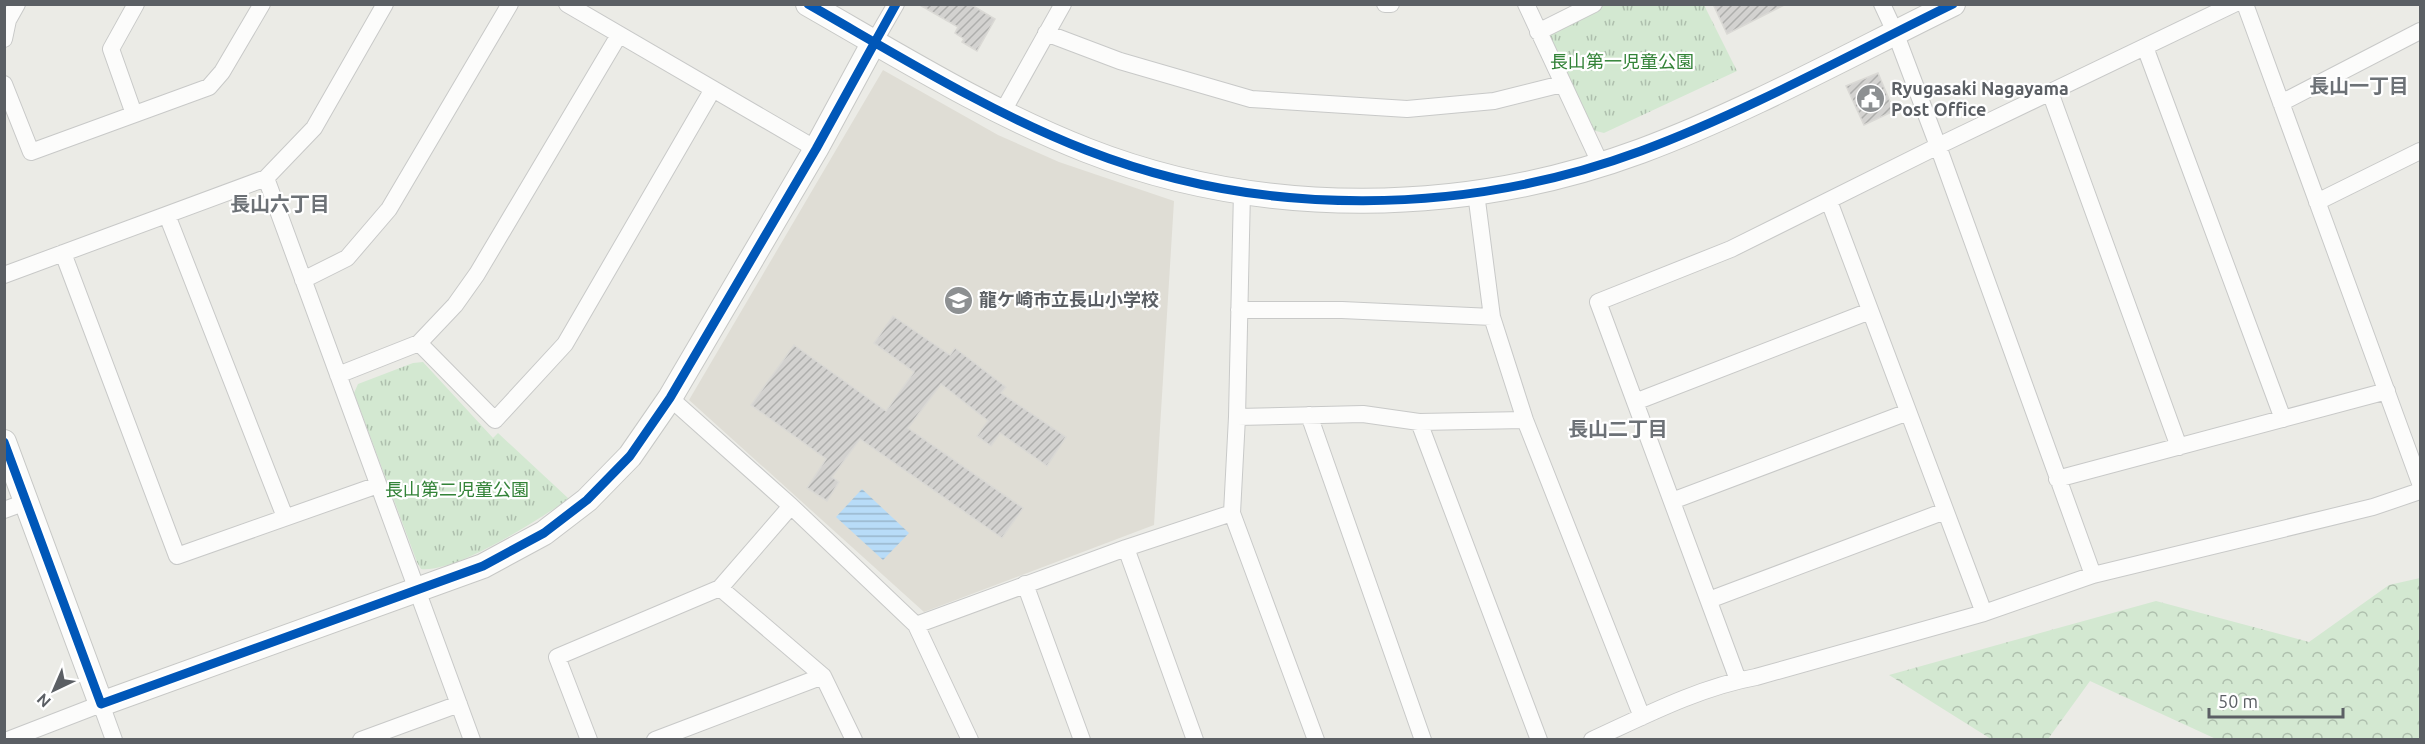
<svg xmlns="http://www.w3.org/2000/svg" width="2425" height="744" font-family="Ubuntu,'Noto Sans JP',sans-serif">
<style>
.education{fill:#dfddd5}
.grass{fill:url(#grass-tufts)}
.forest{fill:url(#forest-crowns)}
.water{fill:url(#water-rules)}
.building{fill:url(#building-hatch);stroke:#dad9d5;stroke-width:1.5}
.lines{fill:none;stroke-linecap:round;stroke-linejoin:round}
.street-casing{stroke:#c8c9c8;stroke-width:18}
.secondary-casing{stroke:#c7c8c6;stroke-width:26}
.street{stroke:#fcfcfb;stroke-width:16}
.secondary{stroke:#fcfcfb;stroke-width:24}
.cycleway-casing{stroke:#fff;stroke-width:13}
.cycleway{stroke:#0057b8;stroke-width:9}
.labels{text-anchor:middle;stroke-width:4.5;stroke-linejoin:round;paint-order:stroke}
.park-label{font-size:18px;fill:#338338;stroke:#fff}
.poi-label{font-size:18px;font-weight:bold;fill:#5b5f64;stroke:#fff;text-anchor:start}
.neighbourhood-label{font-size:20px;font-weight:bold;fill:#6c7176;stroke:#fff}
</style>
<defs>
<pattern id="grass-tufts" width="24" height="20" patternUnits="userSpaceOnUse" patternTransform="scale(1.5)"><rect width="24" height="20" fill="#d3e8d1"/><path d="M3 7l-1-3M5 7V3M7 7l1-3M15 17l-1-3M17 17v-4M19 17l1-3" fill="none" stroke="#aebfad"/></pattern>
<pattern id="forest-crowns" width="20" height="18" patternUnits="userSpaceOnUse" patternTransform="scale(1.5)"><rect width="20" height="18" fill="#d3e8d1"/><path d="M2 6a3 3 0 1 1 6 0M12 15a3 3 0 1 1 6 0" fill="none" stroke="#aebfad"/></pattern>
<pattern id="water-rules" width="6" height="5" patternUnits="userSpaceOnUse" patternTransform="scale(1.5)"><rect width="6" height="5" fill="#b8dcf8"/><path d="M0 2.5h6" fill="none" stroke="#99b6cc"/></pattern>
<pattern id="building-hatch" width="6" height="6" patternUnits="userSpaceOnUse" patternTransform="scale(1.5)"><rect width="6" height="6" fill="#d3d2d0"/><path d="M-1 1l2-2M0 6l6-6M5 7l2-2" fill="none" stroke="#aeaeac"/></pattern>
</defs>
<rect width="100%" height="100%" fill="#ebebe6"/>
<!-- education -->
<path class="education" d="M883,70L998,135L1059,162L1174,201L1154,525L924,612L689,400Z"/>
<!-- grass -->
<path class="grass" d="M1605,5H1704L1737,71L1604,133L1592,130L1544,34Z
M423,362L493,438L498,433L569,499C537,520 457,573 421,569L417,562L354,393L358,384L413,363Z"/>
<!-- forest -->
<path class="forest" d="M2420,578V739H2216L2090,681L2048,739H1991L1889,675L2156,601L2309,642L2389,585Z"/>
<!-- water -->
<path class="water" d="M862,489L909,533L883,560L836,517Z"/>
<!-- building -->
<path class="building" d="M918,4H970L995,19L977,51L962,42L964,39L955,33L958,27Z
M1713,4H1786L1727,34Z
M1878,73L1894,111L1864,125L1846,86Z
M893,316L950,355L955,348L1006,387L1001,393L1066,437L1047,466L1000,433L991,446L977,436L988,421L941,384L908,428L1023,508L1002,538L860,439L832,477L839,482L827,501L807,488L826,459L751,405L794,345L886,411L914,372L874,343Z"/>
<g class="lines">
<defs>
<path id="street" d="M567,4L816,149
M1385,4H1391
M1526,4L1601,165
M1882,4L1895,32L1938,146L2093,575
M2245,4L2420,483
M1538,32L1594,4
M1046,33L1120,61L1251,99L1407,109L1494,101L1562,84
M4,39L8,20L17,4
M874,42L896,4
M2145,47L2283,419
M4,84L31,152L209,87L222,72L262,4
M2050,92L2179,447
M2281,103L2420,31
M1002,113L1063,4
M134,114L111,49L136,4
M266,178L472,740
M1476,193L1492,317L1525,420L1642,717
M1829,201L1984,613
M2317,202L2420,151
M167,215L285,517
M63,253L177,556L378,485
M4,275L266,178L314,128L385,4
M303,280L347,258L389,209L510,4
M1239,310H1342L1492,317
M419,343L495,420L565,344L713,89
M338,375L419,343L455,305L477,274L619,35
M670,398L791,506L916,625L970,740
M1635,402L1870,311
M1309,415L1423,740
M1237,417L1363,414L1419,422L1525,420
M1419,422L1539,740
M2057,479L2387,391
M1672,501L1908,412
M4,510L26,502
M1232,513L1316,740
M1126,548L1195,740
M1025,584L1082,740
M720,588L823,676L854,740
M1709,600L1945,511
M916,625L1126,548L1232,513L1237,417L1242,191
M1738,680L1598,302L1731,249L1938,146L2234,4
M8,740L101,704L114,740
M361,740L459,704
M589,740L557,657L720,588L791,506
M655,740L823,676
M1592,740C1644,716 1700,687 1756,677L1984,613L2093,575L2373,507L2420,491"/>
<path id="secondary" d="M808,4C899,56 989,112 1086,150C1262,219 1465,216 1641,151C1746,112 1851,54 1953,4
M4,442L101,704L483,566L544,533L587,500L630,456L670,398L816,149L874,42"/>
</defs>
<!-- street casing -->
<use href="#street" class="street-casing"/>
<!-- secondary casing -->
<use href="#secondary" class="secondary-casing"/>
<!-- street -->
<use href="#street" class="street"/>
<!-- secondary -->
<use href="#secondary" class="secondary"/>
<defs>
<path id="cycleway" d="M808,4C899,56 989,112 1086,150C1262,219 1465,216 1641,151C1746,112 1851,54 1953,4
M4,442L101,704L483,566L544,533L587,500L630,456L670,398L816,149L896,4"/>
</defs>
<!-- cycleway casing -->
<use href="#cycleway" class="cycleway-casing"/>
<!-- cycleway -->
<use href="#cycleway" class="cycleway"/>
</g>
<!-- icons -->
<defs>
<symbol id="civic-disc" viewBox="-11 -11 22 22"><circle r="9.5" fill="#8d9092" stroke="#fff"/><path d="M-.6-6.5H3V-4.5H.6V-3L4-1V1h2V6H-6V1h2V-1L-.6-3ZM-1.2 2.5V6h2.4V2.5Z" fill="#fff"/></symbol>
<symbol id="school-disc" viewBox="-11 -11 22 22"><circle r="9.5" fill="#8d9092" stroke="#fff"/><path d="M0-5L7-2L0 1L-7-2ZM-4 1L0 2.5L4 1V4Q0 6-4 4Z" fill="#fff"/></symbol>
</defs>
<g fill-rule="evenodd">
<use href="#civic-disc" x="1854" y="82" width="33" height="33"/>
<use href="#school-disc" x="942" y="284" width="33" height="33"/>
</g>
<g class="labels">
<!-- park labels -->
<g class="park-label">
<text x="1622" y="68">長山第一児童公園</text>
<text x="457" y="496">長山第二児童公園</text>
</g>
<!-- poi labels -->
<g class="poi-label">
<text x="1891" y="95">Ryugasaki Nagayama<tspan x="1891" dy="21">Post Office</tspan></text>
<text x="979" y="306">龍ケ崎市立長山小学校</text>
</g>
<!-- neighbourhood labels -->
<g class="neighbourhood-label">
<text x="2359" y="93">長山一丁目</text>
<text x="280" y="211">長山六丁目</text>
<text x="1618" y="436">長山二丁目</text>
</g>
</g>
<!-- border -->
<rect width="2425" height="744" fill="none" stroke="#5b5f64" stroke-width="12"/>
<!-- north arrow -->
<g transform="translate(54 690) rotate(224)" stroke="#ffffff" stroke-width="4.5" paint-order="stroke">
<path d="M0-4.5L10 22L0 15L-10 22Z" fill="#5b5f64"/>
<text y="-9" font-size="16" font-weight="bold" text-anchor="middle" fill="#5b5f64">N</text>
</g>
<!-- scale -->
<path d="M2209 708v9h134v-9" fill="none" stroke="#5b5f64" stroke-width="3"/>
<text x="2218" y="708" font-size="18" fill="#5b5f64" stroke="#ffffff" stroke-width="4.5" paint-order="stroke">50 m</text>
</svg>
